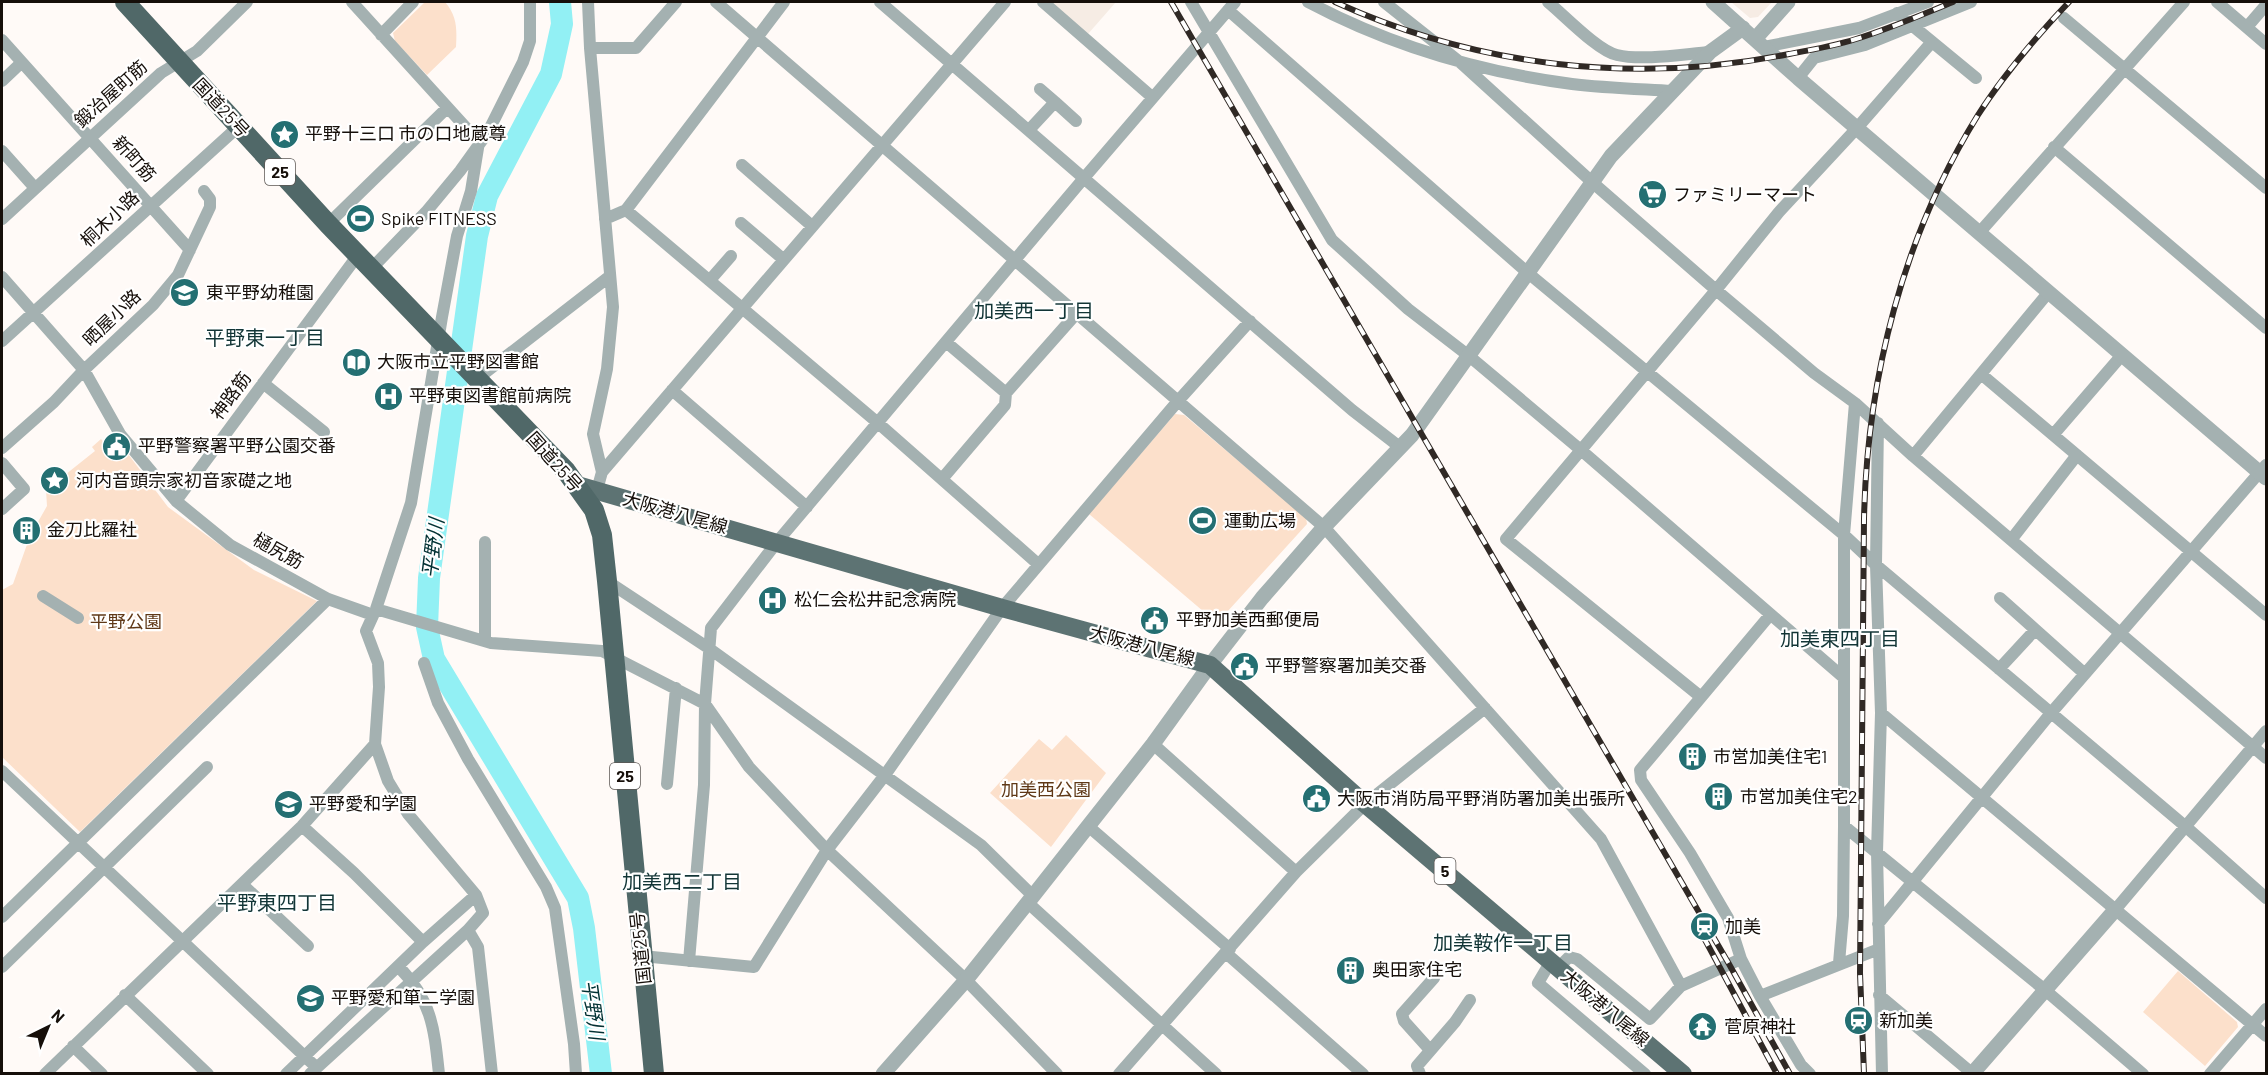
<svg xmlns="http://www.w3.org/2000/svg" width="2268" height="1075" font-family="Barlow,'Noto Sans JP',sans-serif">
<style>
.built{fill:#f6ece4}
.green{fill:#fce0cb}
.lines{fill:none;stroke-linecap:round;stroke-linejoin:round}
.river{stroke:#92f0f4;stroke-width:22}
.minor{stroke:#a4b1b1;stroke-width:12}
.tertiary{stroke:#a4b1b1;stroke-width:15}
.primary{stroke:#5d7373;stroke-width:18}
.trunk{stroke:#506868;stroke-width:20}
.rail-casing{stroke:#302925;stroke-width:6}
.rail{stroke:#fff;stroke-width:4;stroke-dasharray:11;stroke-linecap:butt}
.labels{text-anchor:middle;stroke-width:4.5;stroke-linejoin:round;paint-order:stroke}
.shield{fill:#fff;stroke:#5c5754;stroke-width:1.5}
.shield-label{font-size:16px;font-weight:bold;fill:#160f0a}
.street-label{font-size:18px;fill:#160f0a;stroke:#fff}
.poi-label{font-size:18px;fill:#160f0a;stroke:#fff;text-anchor:start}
.park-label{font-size:18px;fill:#5f3817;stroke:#fff}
.neighbourhood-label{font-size:20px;fill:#123536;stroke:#fff}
.water-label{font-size:20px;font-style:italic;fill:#013133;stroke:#fff}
</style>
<rect width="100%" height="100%" fill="#fffaf7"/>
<!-- built -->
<path class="built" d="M1051,2H1116L1088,34Z
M1731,2H1772L1758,17L1750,18Z"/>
<!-- green -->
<path class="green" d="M425,2H445C457,16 457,28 456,47L427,75L395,41L393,33Z
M1175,414L1184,415L1306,518L1307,524L1217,623L1089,514Z
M101,439L116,457L125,450L168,507L254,570L317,601L80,832L2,757V590L13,584L30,536L47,506L46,490L95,451L92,447Z
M1066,735L1106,773L1051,847L990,793L1039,739L1052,750Z
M2178,971L2237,1022L2238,1027L2205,1066L2143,1012Z"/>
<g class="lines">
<!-- river -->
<path class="river" d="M560,2L562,24L551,74L487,196L477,236L429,578L427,627L434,659L578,898L584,928L601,1074"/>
<!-- minor -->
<path class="minor" d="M352,2L479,142
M588,2L590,48L613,307L607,369L593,434L602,472
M716,2L1324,527L1601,839L1681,986
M880,2L1352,410L1401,448
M1043,2L1152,97
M1191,2L1332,240L1408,309L1469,356L1582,451L1843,677
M1308,2C1389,45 1481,72 1572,84C1605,88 1639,89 1672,91
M1384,2L1461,63L1592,182L1716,290L1814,373L1855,403L1913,456L2266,758
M1548,2C1564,15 1598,51 1617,55C1642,61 1684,54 1710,52
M2217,2L2266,44
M1228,10L1528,273L1844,535L1876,565L2185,826L2266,898
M1897,13L1976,78
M2064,18L2266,188
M2247,27L2266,5
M381,35L413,2
M2,40L190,250
M1764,47L1859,28L1928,2
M590,48H636L676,2
M1798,78L1814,58L1865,45L1971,2
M2,81L21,63
M1040,89L1055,102
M1029,130L1055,102L1076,121
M2054,147L2266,328
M2,151L35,188
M742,165L812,226
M626,210L878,423L1038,564
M2,219L161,73L197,51L247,2
M605,219L626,210L784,2
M741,223L783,259
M328,224L447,108
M1979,233L2184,2
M371,269L426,212L460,171L488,132L523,62L530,41V2
M2,277L84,370L120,434L176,501L230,545L328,599L373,615
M710,280L731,256
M2,341L238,127
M946,342L1006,393
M1981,374L2266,615
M477,379L610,276
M263,383L324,432
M672,390L807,507
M1878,423L1876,565L1881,713L1877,852L1882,1074
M2053,435L2122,355
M2,448L54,402L84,370L153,305L178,275L210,207V199L204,191
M1913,456L2048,293
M2,463L24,489L2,509
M942,479L1005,405L1006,393L1076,314
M597,490L602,472L1005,2
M176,501L358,255
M2011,540L2077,455
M485,542V641
M607,581L710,649L981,845L1033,896
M43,596L78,618
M2000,598L2085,674
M376,609L491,643L602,651L705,704L749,767L827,850L966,980L1057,1074
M1770,615L1640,770L1641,780L1690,853L1728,918L1741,959L1760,996L1879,949
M424,663L438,703L468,759L546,887L555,908L574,1044L576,1074
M1999,669L2035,630
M1701,697L1506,539L1716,290L1779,212L1857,128L1931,43
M1881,713L2266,1036
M1153,744L1296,872
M2,771L316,1067
M667,784L676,688
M302,826L354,873L423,942
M1088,826L1230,949
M1844,826L2045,990L2143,1074
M242,884L308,946
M1027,902L1216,1074
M2115,910L2266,731
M2,917L328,599
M1878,924L2051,713L2266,465
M468,930L478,947L492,1074
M1226,953L1363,1074
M642,956L754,967L827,850L885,775L1002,608L1178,401L1250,321
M689,961L704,785L705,704L711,628L777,542L1084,178L1235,2
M1551,961L1538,983L1645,1074
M1839,963L1843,916L1844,826V535L1855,403
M398,966C432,1001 434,1027 439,1074
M2,967L207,767
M1558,968L1569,957L1577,959L1650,1019L1681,986L1741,959
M125,995L208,1074
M1879,995L1973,1074
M1760,996L1801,1065L1810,1074
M73,1046L102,1074
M1430,1050L1404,1021L1402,1014L1434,978L1435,974
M45,1074L302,826L375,744
M286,1074L423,942L476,895
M310,1074L468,930L483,913L476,895L408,814L388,781L375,744L379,687L378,663L366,631L376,609L411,503L442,317L457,236L471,191L479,142
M1119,1074L1296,872L1365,804L1485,708
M1420,1074L1417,1066L1455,1022L1470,1000
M2210,1074L2266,1009"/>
<!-- tertiary -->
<path class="tertiary" d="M1713,2L1798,78L2266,478
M1755,39L1788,2
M883,1074L966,980L1033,896L1153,744L1210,665L1262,598L1324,527L1412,435L1611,156L1710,52L1743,28
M1972,1074L2115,910"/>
<!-- primary -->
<path class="primary" d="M577,485L1002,608L1210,665L1365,804L1683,1074"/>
<!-- trunk -->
<path class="trunk" d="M125,2L328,224L566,471L594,510L602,535L607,581L654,1074"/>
<defs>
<path id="rail" d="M1171,2L1729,964L1790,1074
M1335,2C1478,67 1635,85 1789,54C1811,50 1834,46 1856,39C1889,29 1921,15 1953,2
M1703,936L1777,1074
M1864,1074L1860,973L1864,519C1867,378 1903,236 1978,115C2004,74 2036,37 2069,2"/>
</defs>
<!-- rail casing -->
<use href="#rail" class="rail-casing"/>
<!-- rail -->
<use href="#rail" class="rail"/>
</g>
<!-- icons -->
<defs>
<symbol id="sight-disc" viewBox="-11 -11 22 22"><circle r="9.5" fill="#246f72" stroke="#fff"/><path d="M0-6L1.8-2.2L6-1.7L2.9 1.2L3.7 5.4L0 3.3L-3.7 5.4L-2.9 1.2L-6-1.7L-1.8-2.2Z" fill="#fff"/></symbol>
<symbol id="supermarket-disc" viewBox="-11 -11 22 22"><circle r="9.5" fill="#246f72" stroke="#fff"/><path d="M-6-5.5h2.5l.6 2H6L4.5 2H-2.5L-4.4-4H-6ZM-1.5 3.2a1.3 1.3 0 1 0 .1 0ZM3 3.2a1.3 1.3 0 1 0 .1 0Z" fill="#fff"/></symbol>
<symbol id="stadium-disc" viewBox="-11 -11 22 22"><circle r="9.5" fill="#246f72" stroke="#fff"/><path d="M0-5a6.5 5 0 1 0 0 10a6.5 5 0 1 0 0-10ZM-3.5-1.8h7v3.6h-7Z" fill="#fff"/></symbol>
<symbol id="school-disc" viewBox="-11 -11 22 22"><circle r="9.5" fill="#246f72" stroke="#fff"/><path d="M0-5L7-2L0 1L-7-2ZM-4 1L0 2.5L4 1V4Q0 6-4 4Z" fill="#fff"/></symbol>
<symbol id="library-disc" viewBox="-11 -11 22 22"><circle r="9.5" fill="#246f72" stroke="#fff"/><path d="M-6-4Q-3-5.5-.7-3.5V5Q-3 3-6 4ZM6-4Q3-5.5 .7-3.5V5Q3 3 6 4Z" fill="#fff"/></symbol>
<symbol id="hospital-disc" viewBox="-11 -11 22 22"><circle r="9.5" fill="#246f72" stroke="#fff"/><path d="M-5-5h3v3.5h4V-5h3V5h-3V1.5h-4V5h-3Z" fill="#fff"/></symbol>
<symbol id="civic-disc" viewBox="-11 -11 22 22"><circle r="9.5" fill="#246f72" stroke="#fff"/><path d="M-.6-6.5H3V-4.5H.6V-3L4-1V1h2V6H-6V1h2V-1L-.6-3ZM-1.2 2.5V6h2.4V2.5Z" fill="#fff"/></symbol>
<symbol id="building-disc" viewBox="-11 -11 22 22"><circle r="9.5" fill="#246f72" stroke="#fff"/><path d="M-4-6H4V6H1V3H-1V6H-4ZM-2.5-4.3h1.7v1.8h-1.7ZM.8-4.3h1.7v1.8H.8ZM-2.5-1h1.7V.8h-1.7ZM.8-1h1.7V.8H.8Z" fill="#fff"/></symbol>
<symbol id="station-disc" viewBox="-11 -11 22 22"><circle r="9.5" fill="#246f72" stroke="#fff"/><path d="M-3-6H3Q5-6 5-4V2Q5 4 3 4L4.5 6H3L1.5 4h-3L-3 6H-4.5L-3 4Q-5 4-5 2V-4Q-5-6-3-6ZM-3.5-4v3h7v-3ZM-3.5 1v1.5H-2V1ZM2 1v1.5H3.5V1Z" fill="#fff"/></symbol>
<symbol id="temple-disc" viewBox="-11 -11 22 22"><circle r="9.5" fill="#246f72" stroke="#fff"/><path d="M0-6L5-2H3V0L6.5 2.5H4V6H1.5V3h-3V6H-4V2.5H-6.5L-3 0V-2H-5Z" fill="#fff"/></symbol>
</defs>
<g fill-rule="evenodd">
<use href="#sight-disc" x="268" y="118" width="33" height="33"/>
<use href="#supermarket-disc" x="1636" y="178" width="33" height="33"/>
<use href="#stadium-disc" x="344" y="202" width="33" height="33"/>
<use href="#school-disc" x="168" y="276" width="33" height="33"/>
<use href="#library-disc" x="340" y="346" width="33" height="33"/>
<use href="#hospital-disc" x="372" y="380" width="33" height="33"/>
<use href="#civic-disc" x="100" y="430" width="33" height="33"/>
<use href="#sight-disc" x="38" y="464" width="33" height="33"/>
<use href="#stadium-disc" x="1186" y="504" width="33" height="33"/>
<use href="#building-disc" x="10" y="514" width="33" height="33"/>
<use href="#hospital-disc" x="756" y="584" width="33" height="33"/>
<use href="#civic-disc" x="1138" y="604" width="33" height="33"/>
<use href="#civic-disc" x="1228" y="650" width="33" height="33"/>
<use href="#building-disc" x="1676" y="740" width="33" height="33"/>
<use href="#building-disc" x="1702" y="780" width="33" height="33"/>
<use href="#civic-disc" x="1300" y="782" width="33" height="33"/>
<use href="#school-disc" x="272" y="788" width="33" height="33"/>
<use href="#station-disc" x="1688" y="910" width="33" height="33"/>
<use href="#building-disc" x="1334" y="954" width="33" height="33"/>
<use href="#school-disc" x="294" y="982" width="33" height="33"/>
<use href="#station-disc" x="1842" y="1004" width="33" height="33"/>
<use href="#temple-disc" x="1686" y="1010" width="33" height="33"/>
</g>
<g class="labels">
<!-- shield labels -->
<g class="shield">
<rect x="265" y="159" width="30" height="26" rx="4.5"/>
<rect x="610" y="763" width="30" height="26" rx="4.5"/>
<rect x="1434.5" y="858" width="21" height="26" rx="4.5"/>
</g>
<g class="shield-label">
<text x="280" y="178">25</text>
<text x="625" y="782">25</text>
<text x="1445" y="877">5</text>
</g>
<!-- street labels -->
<g class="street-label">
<text transform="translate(111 94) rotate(-42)" y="6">鍛冶屋町筋</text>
<text transform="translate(221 108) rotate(47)" y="6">国道25号</text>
<text transform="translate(134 159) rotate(48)" y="6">新町筋</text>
<text transform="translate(110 219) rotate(-43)" y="6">桐木小路</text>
<text transform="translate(112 318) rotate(-44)" y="6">晒屋小路</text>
<text transform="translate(231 396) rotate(-54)" y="6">神路筋</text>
<text transform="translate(554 462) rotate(48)" y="6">国道25号</text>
<text transform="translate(675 513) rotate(16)" y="6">大阪港八尾線</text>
<text transform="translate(278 551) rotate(29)" y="6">樋尻筋</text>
<text transform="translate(1142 646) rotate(15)" y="6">大阪港八尾線</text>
<text transform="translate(641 948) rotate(-96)" y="6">国道25号</text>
<text transform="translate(1605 1008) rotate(40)" y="6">大阪港八尾線</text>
</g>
<!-- poi labels -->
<g class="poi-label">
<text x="305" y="140">平野十三口 市の口地蔵尊</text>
<text x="1673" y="201">ファミリーマート</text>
<text x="381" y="225">Spike FITNESS</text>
<text x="206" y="299">東平野幼稚園</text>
<text x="377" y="368">大阪市立平野図書館</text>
<text x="409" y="402">平野東図書館前病院</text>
<text x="138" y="452">平野警察署平野公園交番</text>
<text x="76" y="487">河内音頭宗家初音家礎之地</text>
<text x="1224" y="527">運動広場</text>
<text x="47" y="536">金刀比羅社</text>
<text x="794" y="606">松仁会松井記念病院</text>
<text x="1176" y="626">平野加美西郵便局</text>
<text x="1265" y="672">平野警察署加美交番</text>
<text x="1713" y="763">市営加美住宅1</text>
<text x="1740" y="803">市営加美住宅2</text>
<text x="1337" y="805">大阪市消防局平野消防署加美出張所</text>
<text x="309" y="810">平野愛和学園</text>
<text x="1725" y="933">加美</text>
<text x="1372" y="976">奥田家住宅</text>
<text x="331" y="1004">平野愛和箪二学園</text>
<text x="1879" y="1027">新加美</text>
<text x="1724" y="1033">菅原神社</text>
</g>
<!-- park labels -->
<g class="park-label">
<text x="126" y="628">平野公園</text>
<text x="1046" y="796">加美西公園</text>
</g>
<!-- neighbourhood labels -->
<g class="neighbourhood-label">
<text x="1034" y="318">加美西一丁目</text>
<text x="265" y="345">平野東一丁目</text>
<text x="1840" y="646">加美東四丁目</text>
<text x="682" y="889">加美西二丁目</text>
<text x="277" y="910">平野東四丁目</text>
<text x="1503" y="950">加美鞍作一丁目</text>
</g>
<!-- water labels -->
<g class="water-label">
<text transform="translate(433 548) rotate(-83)" y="7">平野川</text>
<text transform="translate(593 1010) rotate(82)" y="7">平野川</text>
</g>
</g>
<!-- border -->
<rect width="2268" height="1075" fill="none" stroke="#160f0a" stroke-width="6"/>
<!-- north arrow -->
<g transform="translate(48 1027) rotate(43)" stroke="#ffffff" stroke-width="4.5" paint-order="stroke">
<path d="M0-4.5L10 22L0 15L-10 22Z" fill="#160f0a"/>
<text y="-9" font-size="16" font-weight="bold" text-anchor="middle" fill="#160f0a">N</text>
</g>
</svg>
